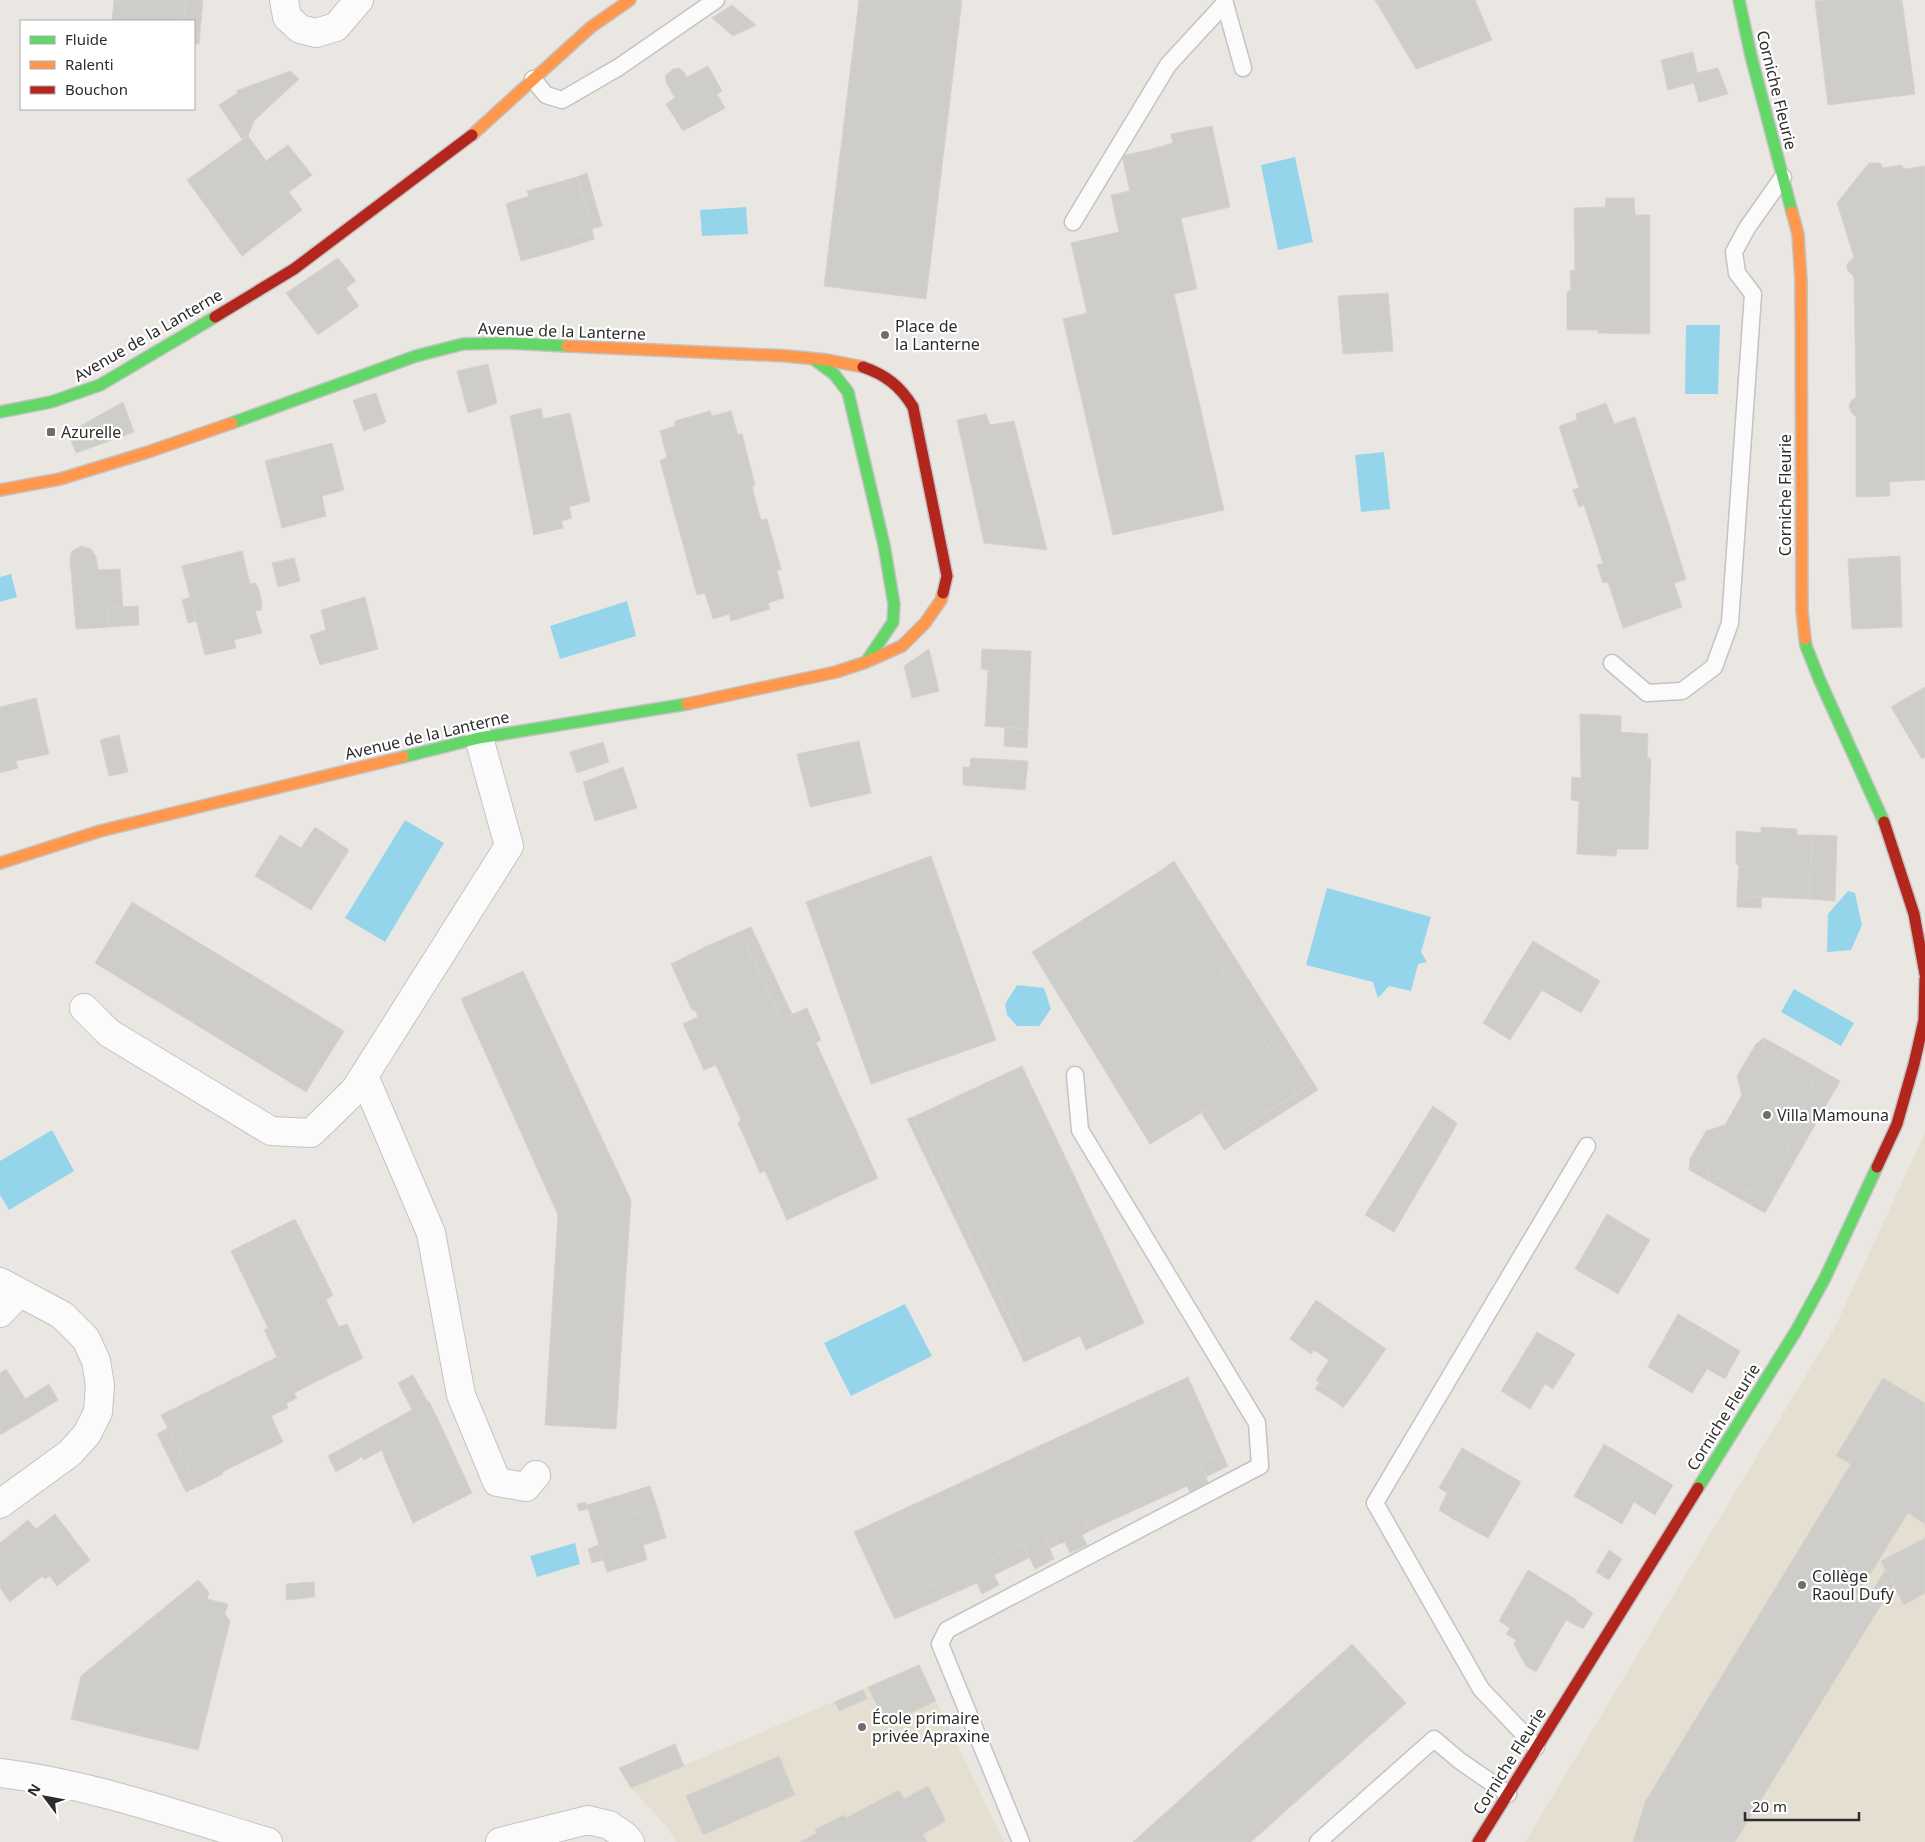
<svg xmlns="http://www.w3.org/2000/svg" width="1925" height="1842" font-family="'Noto Sans',sans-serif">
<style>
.education{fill:#e5dfd1}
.water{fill:#95d5ec}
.building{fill:#cfcdc9;stroke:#d5d3ce}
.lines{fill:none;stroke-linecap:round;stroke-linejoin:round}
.lane-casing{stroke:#c4c3c3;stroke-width:19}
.street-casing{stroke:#c4c3c3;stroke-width:30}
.fast-casing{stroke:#c4c3c3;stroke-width:14}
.slow-casing{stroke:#c4c3c3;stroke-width:14}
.jam-casing{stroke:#c4c3c3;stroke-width:14}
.lane{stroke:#fcfbfb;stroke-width:16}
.street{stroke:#fcfbfb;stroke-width:28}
.fast{stroke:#63d668;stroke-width:11}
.slow{stroke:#ff974d;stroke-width:11}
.jam{stroke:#b3261e;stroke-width:11}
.poi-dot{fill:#6f6e6c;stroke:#fff;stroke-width:2}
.labels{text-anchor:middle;stroke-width:4.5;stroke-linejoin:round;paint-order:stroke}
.street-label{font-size:16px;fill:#2d2d2d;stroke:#fff}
.poi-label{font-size:16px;fill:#2d2d2d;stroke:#fff;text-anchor:start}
</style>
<rect width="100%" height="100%" fill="#eae7e2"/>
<!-- education -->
<path class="education" d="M1925,1133V1842H1525L1835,1327Z
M919,1665L1004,1842H676L666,1826L631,1788Z"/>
<!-- water -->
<path class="water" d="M1295,157L1313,242L1278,250L1261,165Z
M746,207L748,234L702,236L700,210Z
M1686,325H1720L1718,394H1685Z
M1384,452L1390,509L1361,512L1355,455Z
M11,574L17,597L0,602V577Z
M627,601L636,636L560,659L550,626Z
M405,820L444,843L385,942L345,918Z
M1327,888L1431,917L1421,952L1427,962L1418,964L1411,991L1389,986L1378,998L1373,982L1306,965Z
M1848,891L1855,893L1862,925L1851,950L1827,952L1828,914Z
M1017,985L1044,988L1051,1009L1039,1026H1017L1007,1015L1005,1004Z
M1794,989L1854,1023L1841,1046L1781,1012Z
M52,1130L74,1171L9,1210L0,1195V1161Z
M905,1304L932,1356L851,1396L824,1343Z
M575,1543L580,1564L537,1577L530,1556Z"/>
<!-- building -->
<path class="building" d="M114,0H186L184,21H112Z
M186,0H203L199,44H194V21H184Z
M859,0H962L926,299L824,286Z
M1375,0H1475L1492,40L1416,69Z
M1823,0H1902L1915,94L1828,105L1815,1Z
M732,5L756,25L733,36L712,18Z
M1693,52L1697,73L1718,68L1728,94L1699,102L1694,83L1668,90L1661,60Z
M708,66L722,91L717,94L725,108L683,131L666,104L675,98L667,84L665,76L673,69L679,68L684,72L687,77Z
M290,71L299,79L254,121L248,136L242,139L219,105L238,93L236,91Z
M1212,126L1230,207L1200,214L1152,149L1173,143L1171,134Z
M248,136L302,210L242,256L187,180Z
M288,145L312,175L289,192L266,161Z
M1152,149L1200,214L1181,218L1197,289L1174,294L1224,510L1113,535L1063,319L1087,313L1071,243L1119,232L1111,195L1130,191L1122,156Z
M1869,163H1880L1883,168L1901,165L1904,169L1925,166V480L1889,482L1890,496L1856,497V417L1851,412L1849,406L1851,401L1856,397L1854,277L1847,270V264L1854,257L1837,203Z
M587,173L602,226L592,229L577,177Z
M577,177L592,229L564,238L567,248L521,261L506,204L529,196L527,191Z
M1606,198H1634L1635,215H1650V334L1598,333V330H1567V292L1571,290L1570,271L1575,270L1574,208L1605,207Z
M592,229L594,239L567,248L564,238Z
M338,258L356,281L346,288L359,306L318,335L286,293Z
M1388,293L1393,351L1343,354L1338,296Z
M488,364L497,403L468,413L457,371Z
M376,393L386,422L364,431L353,400Z
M123,402L134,432L76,453L68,433Z
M1606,403L1614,424L1635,417L1686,579L1674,583L1682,607L1623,628L1608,582L1603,583L1597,565L1603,563L1584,505L1579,507L1573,490L1579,488L1559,426L1577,420L1576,414Z
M541,408L543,419L570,413L590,501L569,507L572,518L561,521L563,528L534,535L510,416Z
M710,411L712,416L731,411L738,435L742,434L755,485L752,487L761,520L767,519L781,569L777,571L784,598L768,603L770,609L731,621L729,614L713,619L705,593L697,595L660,461L667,457L660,431L675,426V421Z
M986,414L990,425L1014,421L1047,550L984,543L957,420Z
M332,443L344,490L322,496L326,516L282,528L265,461Z
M81,546L91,549L96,557L98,570L120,569L123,607L108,608L109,627L76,629L70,559L72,551Z
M242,551L250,584L255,583L258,587L262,603L261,610L255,611L262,633L234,640L236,648L205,655L182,566Z
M1900,556L1902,627L1852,629L1848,559Z
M294,558L300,581L278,587L272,563Z
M190,597L196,621L188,623L182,600Z
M365,597L378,649L320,665L310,635L326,630L321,610Z
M138,606L139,625L109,627L108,608Z
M929,649L939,691L912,698L904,666Z
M982,649L1031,651L1028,729L985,726L988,670L981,669Z
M1925,687V757L1922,759L1891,707Z
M36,698L49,754L16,761L18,768L0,773V707Z
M1580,714L1621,716V732L1648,734L1647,758H1651L1648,849H1617L1616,856L1577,854L1579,801L1571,800L1572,777L1581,778Z
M1005,727L1028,729L1027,748L1004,746Z
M119,735L128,772L109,776L100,740Z
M859,741L871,793L810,807L797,754Z
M603,742L609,762L577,773L570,752Z
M971,758L1028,761L1025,790L963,785V767H970Z
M623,767L637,808L595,821L583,782Z
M315,827L349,850L311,910L255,876L280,835L301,848Z
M1761,827L1797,829V835H1812L1809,899L1737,896L1739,865L1736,864V831L1761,833Z
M1812,835L1837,836L1835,901L1809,899Z
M931,856L996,1040L871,1084L806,902Z
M1174,861L1313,1082L1297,1094L1160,871Z
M1160,871L1297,1094L1224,1140L1206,1110L1150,1144L1032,952Z
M1737,896L1762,897L1761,908L1737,907Z
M132,902L344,1031L306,1092L95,963Z
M751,927L792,1014L781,1019L744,940L711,956L707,946Z
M744,940L781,1019L807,1008L821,1040L816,1043L878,1178L787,1220L765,1171L760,1173L738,1123L741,1120L716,1065L704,1070L683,1024L698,1017L695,1010H692L671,964L707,946L711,956Z
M1533,941L1600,981L1581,1013L1513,973Z
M523,971L631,1200L616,1429L545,1425L558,1215L461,999Z
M1513,973L1542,990L1510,1040L1483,1023Z
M1764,1038L1765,1049L1775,1055L1784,1049L1786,1061L1809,1075L1814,1092L1803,1112L1805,1118L1778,1165H1773L1759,1189L1744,1191L1721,1178L1709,1181V1170L1699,1164L1689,1170L1690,1159L1706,1131L1725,1125L1742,1095L1737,1076L1756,1044Z
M1764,1038L1784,1049L1775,1055L1765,1049Z
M1784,1049L1840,1081L1765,1213L1709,1181L1721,1178L1744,1191L1759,1189L1773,1165H1778L1805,1118L1803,1112L1814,1092L1809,1075L1786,1061Z
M1022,1066L1144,1323L1086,1350L1078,1331L1029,1354L1026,1352L913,1117Z
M1313,1082L1318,1090L1224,1150L1220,1143Z
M1433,1106L1457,1123L1451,1135L1426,1117Z
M1206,1110L1224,1140L1220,1143L1201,1112Z
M913,1117L1026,1352L1029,1354L1078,1331L1080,1336L1024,1362L907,1119Z
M1426,1117L1451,1135L1414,1198L1387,1180Z
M1699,1164L1709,1170V1181L1689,1170Z
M1387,1180L1414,1198L1394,1232L1365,1215Z
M1607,1214L1650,1240L1618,1294L1575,1269Z
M295,1219L333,1295L326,1300L339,1327L347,1324L363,1358L294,1393L297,1398L286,1404L288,1408L271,1416L283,1442L222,1472L223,1474L197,1487L161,1415L277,1357L264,1330L268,1328L231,1251Z
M1316,1300L1386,1349L1362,1383L1355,1377L1340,1397L1316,1380L1329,1360L1314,1350L1311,1354L1290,1339Z
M1678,1314L1740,1351L1725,1379L1707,1369L1692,1393L1648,1367Z
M1537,1332L1575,1354L1553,1389L1545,1384L1530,1409L1501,1391Z
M6,1369L35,1414L0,1435V1373Z
M413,1375L428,1402L429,1401L442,1428L384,1457L382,1450L364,1460L362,1457L336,1472L328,1456L412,1410L398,1383Z
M1188,1377L1222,1453L1200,1463L1211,1489L1192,1497L1181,1473L1083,1517L1089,1531L1082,1535L1087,1545L1070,1553L1065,1542L1059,1544L1053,1530L1044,1535L1054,1559L1035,1569L1023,1544L992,1558L1000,1572L994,1575L999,1585L982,1594L977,1583L968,1587L962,1572L888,1605L854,1532Z
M1355,1377L1362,1383L1343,1408L1336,1402Z
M1883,1378L1925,1403V1524L1908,1513L1856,1597L1878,1610L1735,1842H1633L1645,1802L1851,1464L1836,1456Z
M1319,1383L1340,1397L1336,1402L1315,1389Z
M49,1384L58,1400L35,1414L25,1399Z
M168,1428L197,1487L186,1492L157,1434Z
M442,1428L472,1493L413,1523L384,1457Z
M1604,1444L1673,1485L1655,1515L1634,1502L1622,1524L1574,1496Z
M1462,1448L1521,1482L1498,1521L1464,1501L1453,1519L1439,1510L1447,1493L1439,1488Z
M1222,1453L1228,1466L1206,1477L1200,1463Z
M1181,1473L1187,1486L1089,1531L1083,1517Z
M650,1486L657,1507L634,1515L627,1493Z
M627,1493L634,1515L657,1507L666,1538L643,1545L647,1560L607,1572L587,1505Z
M1464,1501L1498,1521L1488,1538L1453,1519Z
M586,1502L588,1509L579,1511L577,1504Z
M55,1514L90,1560L57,1586L50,1576L45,1579L42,1576L10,1602L0,1588V1543L28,1520L36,1529Z
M1053,1530L1059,1544L1049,1549L1044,1535Z
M1925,1538V1593L1904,1605L1881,1561Z
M1023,1544L1029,1558L1000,1572L992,1558Z
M599,1545L603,1560L592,1563L588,1549Z
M1609,1550L1622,1559L1609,1580L1596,1572Z
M1886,1569L1894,1585L1878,1610L1865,1602Z
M1528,1570L1577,1600L1576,1601L1593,1613L1583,1629L1566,1620L1536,1672L1526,1666L1514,1644L1516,1640L1506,1634L1510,1628L1499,1621Z
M962,1572L968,1587L895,1619L888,1605Z
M198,1580L209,1592L207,1599L228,1604L225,1614L230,1621L198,1750L71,1719L81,1676Z
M314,1582L315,1597L286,1600V1584Z
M1352,1644L1406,1703L1251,1842H1133Z
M919,1665L936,1701L886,1724L868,1687Z
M863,1690L867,1699L839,1711L835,1702Z
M675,1744L684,1766L631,1788L619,1768Z
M779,1756L795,1795L703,1835L686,1796Z
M928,1786L945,1819L944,1822L923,1834L927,1842H800L817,1833L815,1830L844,1815L846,1818L899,1790L904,1799Z"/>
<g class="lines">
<defs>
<path id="lane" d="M1224,0L1243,68
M533,79L546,95L562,100L619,67L716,0
M1073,222L1168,65L1225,3
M1612,663L1647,693L1682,691L1714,667L1730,623L1753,294L1737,273L1734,252L1747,228L1783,177
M1536,1747L1481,1689L1375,1503L1587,1146
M1021,1842L940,1644L947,1630L1260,1466L1257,1423L1080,1130L1075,1075
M1318,1842L1434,1739L1460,1761L1508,1794"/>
<path id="street" d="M284,0L287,17L300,29L316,33L336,27L359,0
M84,1008L109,1033L271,1131L311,1133L355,1090L509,846L479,738
M364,1076L431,1233L461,1395L497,1482L526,1487L536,1475
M0,1282L62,1315L86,1339L96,1361L100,1385L98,1412L87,1434L70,1453L0,1504
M0,1313L19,1293
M0,1773C91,1784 180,1816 268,1842
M500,1842L588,1820L609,1825L625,1836L630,1842"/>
<path id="fast" d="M1739,0L1751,56L1792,212
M815,360L834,374L848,392L884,545L894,604L893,622L866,662
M0,412L51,402L100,385L215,317
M232,423L416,356L463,344L507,343L567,346
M1805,639L1806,646L1820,681L1884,822
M403,757L479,738L687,704
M1698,1488L1796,1331L1825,1278L1877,1167"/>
<path id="slow" d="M472,135L591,27L630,0
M1792,212L1798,234L1801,281L1802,611L1805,639
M567,346L787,356L827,360L863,367
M0,490L60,479L145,453L232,423
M687,704L836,672L866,662L902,646L925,623L941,600L943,593
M0,863L100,831L403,757"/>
<path id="jam" d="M215,317L294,269L472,135
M863,367C886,375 900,386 913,407L947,576L943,593
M1884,822L1914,914L1925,974
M1877,1167L1897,1124L1914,1064L1924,1020L1925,979
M1478,1842L1698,1488"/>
</defs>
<!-- lane casing -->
<use href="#lane" class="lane-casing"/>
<!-- street casing -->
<use href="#street" class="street-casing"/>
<!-- fast casing -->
<use href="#fast" class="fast-casing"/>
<!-- slow casing -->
<use href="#slow" class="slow-casing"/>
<!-- jam casing -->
<use href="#jam" class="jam-casing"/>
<!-- lane -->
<use href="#lane" class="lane"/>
<!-- street -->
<use href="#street" class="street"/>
<!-- fast -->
<use href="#fast" class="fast"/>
<!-- slow -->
<use href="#slow" class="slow"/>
<!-- jam -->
<use href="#jam" class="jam"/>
</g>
<!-- markers -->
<g class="poi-dot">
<circle cx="885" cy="335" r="5"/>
<rect x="46" y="427" width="10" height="10" rx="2.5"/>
<circle cx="1767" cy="1115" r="5"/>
<circle cx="1802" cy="1585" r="5"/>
<circle cx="862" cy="1727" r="5"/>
</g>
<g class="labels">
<!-- street labels -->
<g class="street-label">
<text transform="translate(1777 90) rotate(76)" y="6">Corniche Fleurie</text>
<text transform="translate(562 331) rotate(2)" y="6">Avenue de la Lanterne</text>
<text transform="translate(148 335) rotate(-30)" y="6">Avenue de la Lanterne</text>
<text transform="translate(1785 495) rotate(-90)" y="6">Corniche Fleurie</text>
<text transform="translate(427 735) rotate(-13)" y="6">Avenue de la Lanterne</text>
<text transform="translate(1723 1417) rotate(-58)" y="6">Corniche Fleurie</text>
<text transform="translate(1509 1761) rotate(-58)" y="6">Corniche Fleurie</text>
</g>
<!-- poi labels -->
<g class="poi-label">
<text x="895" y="332">Place de<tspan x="895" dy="18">la Lanterne</tspan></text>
<text x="61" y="438">Azurelle</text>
<text x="1777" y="1121">Villa Mamouna</text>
<text x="1812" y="1582">Collège<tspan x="1812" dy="18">Raoul Dufy</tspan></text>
<text x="872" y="1724">École primaire<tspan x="872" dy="18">privée Apraxine</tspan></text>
</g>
</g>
<!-- legend -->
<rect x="20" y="20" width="175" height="90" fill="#ffffff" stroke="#ababab"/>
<rect x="30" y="36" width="25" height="8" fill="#63d668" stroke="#ababab"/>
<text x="65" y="45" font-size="15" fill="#2d2d2d">Fluide</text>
<rect x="30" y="61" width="25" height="8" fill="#ff974d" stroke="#ababab"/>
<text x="65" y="70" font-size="15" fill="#2d2d2d">Ralenti</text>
<rect x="30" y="86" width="25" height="8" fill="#b3261e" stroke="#ababab"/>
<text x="65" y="95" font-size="15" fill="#2d2d2d">Bouchon</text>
<!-- north arrow -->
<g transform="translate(45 1797) rotate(302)" stroke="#ffffff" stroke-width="4" paint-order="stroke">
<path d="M0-4L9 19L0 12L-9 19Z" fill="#2d2d2d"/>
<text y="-8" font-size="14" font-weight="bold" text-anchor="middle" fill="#2d2d2d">N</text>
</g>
<!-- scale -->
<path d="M1745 1812v8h114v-8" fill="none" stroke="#2d2d2d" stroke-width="2.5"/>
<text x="1752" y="1812" font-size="15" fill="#2d2d2d" stroke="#ffffff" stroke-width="4" paint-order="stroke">20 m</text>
</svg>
